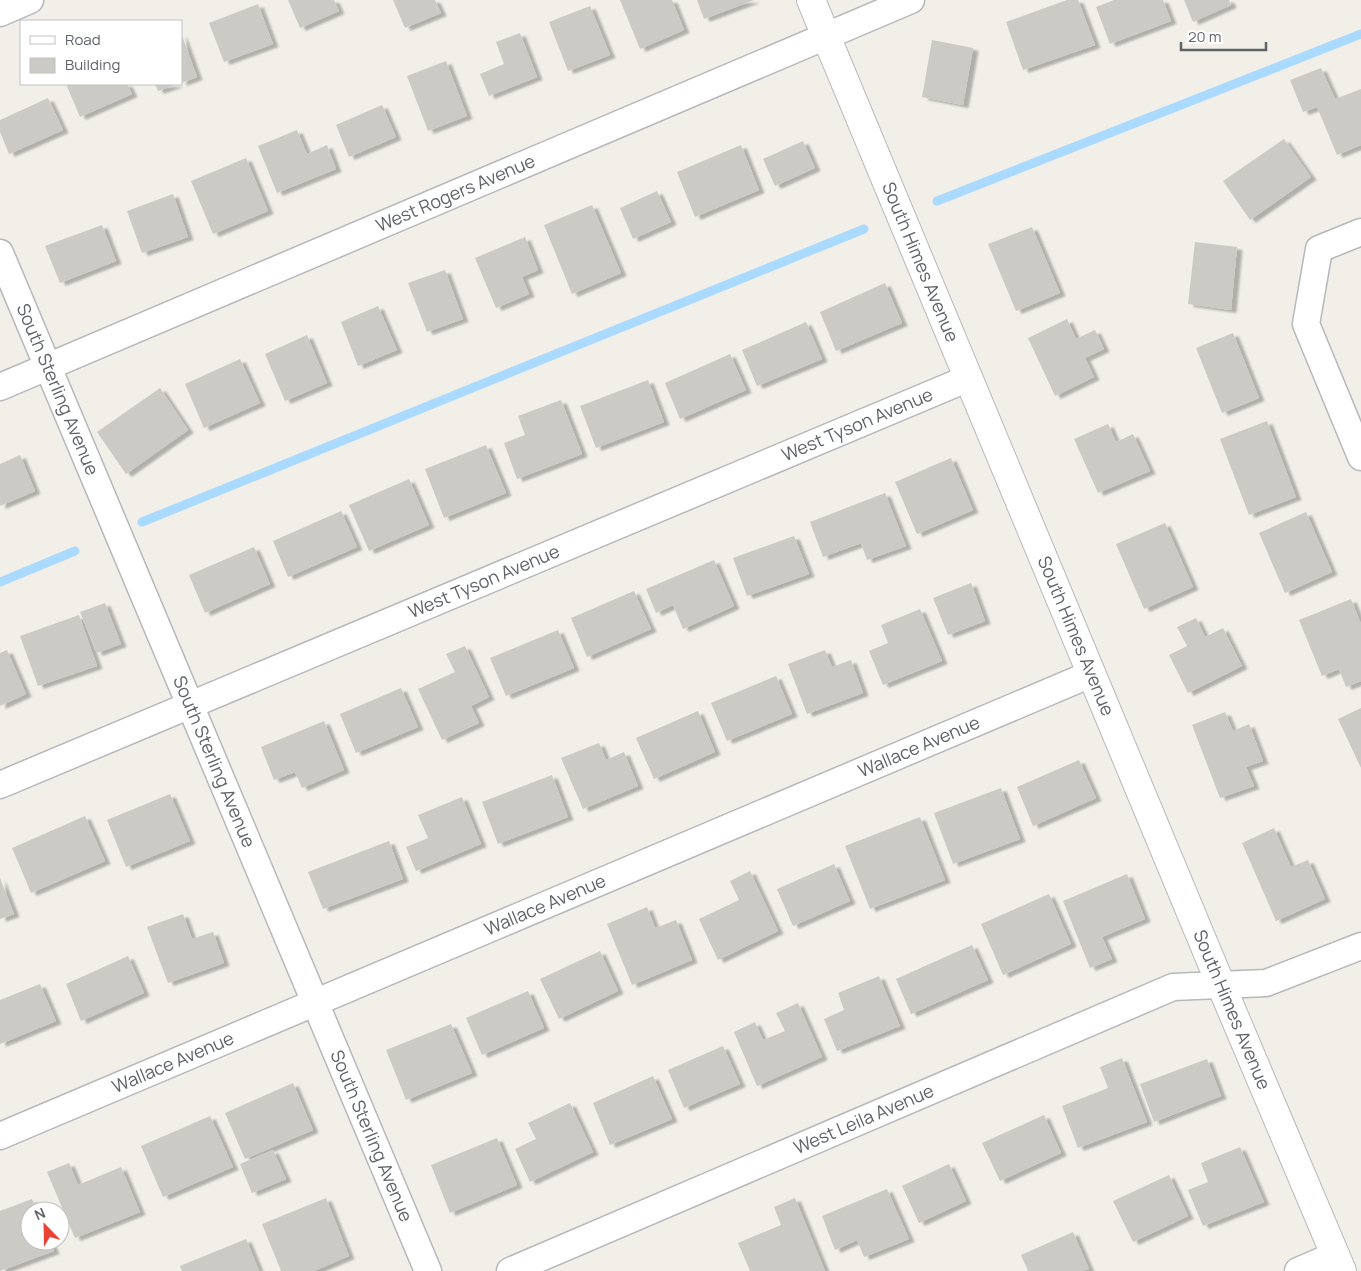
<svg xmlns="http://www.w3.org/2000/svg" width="1361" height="1271" font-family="Manrope,sans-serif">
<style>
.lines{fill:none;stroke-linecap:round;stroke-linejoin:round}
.stream{stroke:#aadaff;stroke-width:9}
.building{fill:#cccac5;filter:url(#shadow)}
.minor-casing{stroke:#b5b8bc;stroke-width:29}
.tertiary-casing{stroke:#b5b8bc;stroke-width:30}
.minor{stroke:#fff;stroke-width:26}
.tertiary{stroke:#fff;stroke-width:28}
.labels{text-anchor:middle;stroke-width:4;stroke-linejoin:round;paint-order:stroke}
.street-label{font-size:18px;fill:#5f6368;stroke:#fff}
</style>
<defs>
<filter id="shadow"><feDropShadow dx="5.5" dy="3" stdDeviation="1" flood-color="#0004"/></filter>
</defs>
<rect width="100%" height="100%" fill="#f1efe8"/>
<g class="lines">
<!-- stream -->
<path class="stream" d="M937,201L1361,34
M142,522L864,229
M0,582L75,551"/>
</g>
<!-- building -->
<path class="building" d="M288,0H334L339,11L300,28Z
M393,0H435L441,13L405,28Z
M620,0H672L684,30L640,49Z
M697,0H754L704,19Z
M1067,0H1078L1095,45L1023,70L1006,22Z
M1114,0H1163L1171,21L1110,44L1096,7Z
M1184,0H1229L1231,5L1193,22Z
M258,4L273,44L224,62L209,23Z
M590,6L610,55L568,71L549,22Z
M181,33L197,77L181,83Z
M520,33L537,77L489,96L480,74L504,64L496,42Z
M932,40L973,48L963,105L922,97Z
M446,61L467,116L428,131L407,76Z
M1321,68L1335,99L1361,89V145L1337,155L1317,107L1303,112L1290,80Z
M66,84H127L132,94L80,117Z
M155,84H178L158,91Z
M48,98L63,130L9,154L0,132V120Z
M382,105L396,137L349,157L336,125Z
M297,130L307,154L327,145L336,169L277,193L258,146Z
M1284,139L1311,177L1250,220L1223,181Z
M803,141L815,168L775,186L763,159Z
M741,145L759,190L695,217L677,172Z
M246,158L268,211L213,234L191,181Z
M657,191L671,222L633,239L620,208Z
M173,194L188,237L142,253L127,211Z
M592,205L621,273L572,294L544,225Z
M102,225L116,261L60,283L45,246Z
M1032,227L1060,293L1016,311L988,244Z
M525,237L538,270L522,277L529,294L496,308L475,258Z
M1195,242L1237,247L1231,310L1188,304Z
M445,270L463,319L427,332L408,283Z
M885,283L902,323L836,351L820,312Z
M378,306L397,350L358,366L341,322Z
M1067,319L1076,339L1095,330L1104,349L1085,358L1094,377L1055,396L1028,338Z
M806,322L822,359L757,386L742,350Z
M1233,333L1259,398L1222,413L1196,348Z
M307,335L327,383L285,401L265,354Z
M730,354L746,390L680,419L665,383Z
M240,359L260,403L204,428L185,384Z
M648,380L664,422L596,448L580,406Z
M160,388L188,430L126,474L97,432Z
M561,400L582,454L517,479L504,443L525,435L518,416Z
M1267,421L1296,497L1249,515L1220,439Z
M1108,424L1116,442L1133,434L1150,471L1098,493L1074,439Z
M486,445L506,493L444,518L425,469Z
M20,455L35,491L0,506V464Z
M951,458L973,510L917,534L895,482Z
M409,479L429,525L369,551L349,505Z
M885,493L906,546L867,560L861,543L823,557L810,522Z
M341,511L357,547L288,577L273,541Z
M1306,512L1332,572L1285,593L1259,533Z
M1165,523L1193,587L1144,609L1116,544Z
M794,536L809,574L747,596L733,558Z
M254,547L270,584L205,613L189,575Z
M714,560L734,606L683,629L673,605L656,613L646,589Z
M971,583L985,621L948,635L933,598Z
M634,591L651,629L587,657L571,618Z
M1351,599L1361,624V681L1346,687L1339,669L1322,676L1299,620Z
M105,603L121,644L97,653L80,612Z
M920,609L942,661L883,685L869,651L888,643L881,625Z
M79,615L97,666L38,686L20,636Z
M1196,618L1205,637L1223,628L1242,666L1188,693L1169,655L1187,646L1177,627Z
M558,630L574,668L506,696L490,658Z
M465,646L489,697L471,706L479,723L442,740L418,689L455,672L446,654Z
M7,650L26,694L0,706V653Z
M825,650L832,667L851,660L863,693L807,714L788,664Z
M776,676L792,714L727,741L711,703Z
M401,688L418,727L356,753L340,714Z
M1361,708V768L1338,719Z
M698,711L715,752L654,779L636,738Z
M1225,712L1233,731L1249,724L1263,761L1246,767L1254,786L1220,798L1192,725Z
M324,721L344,770L302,788L295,772L274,780L261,747Z
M599,743L606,760L624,752L638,786L583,809L561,758Z
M1079,760L1096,798L1033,826L1017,787Z
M552,775L568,817L498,844L482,802Z
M1001,788L1020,839L953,864L934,813Z
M170,794L190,841L126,867L107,820Z
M462,797L481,844L416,871L406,847L428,838L418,815Z
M85,816L105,861L31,893L12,848Z
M920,817L945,880L870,909L845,846Z
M1274,828L1291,867L1308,860L1325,899L1276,921L1242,843Z
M389,841L403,879L323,909L308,872Z
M834,864L850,901L793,926L777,889Z
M750,871L778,931L718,960L699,919L739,900L730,881Z
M1127,874L1145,919L1102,937L1112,959L1090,968L1063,901Z
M0,878L14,914L0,919Z
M1049,894L1071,944L1003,975L981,924Z
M647,907L655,928L676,920L692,960L632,985L607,924Z
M183,914L192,939L213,932L224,963L168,983L147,927Z
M972,945L988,980L911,1014L896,979Z
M600,951L618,991L559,1019L540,979Z
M128,956L144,993L81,1021L66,984Z
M879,976L900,1026L837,1051L824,1019L844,1010L838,993Z
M40,984L56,1021L0,1044V1000Z
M528,991L544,1028L482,1055L466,1018Z
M798,1003L822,1057L757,1086L734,1032L755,1022L763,1040L785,1031L776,1013Z
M451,1024L472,1073L406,1100L386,1050Z
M723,1046L740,1084L684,1108L668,1070Z
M1122,1058L1147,1122L1078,1148L1062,1106L1108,1088L1100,1067Z
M1207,1059L1221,1096L1154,1122L1140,1084Z
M653,1076L672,1119L610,1145L593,1103Z
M293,1083L313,1130L245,1159L225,1113Z
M570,1103L593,1152L530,1182L515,1149L536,1139L528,1123Z
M1044,1115L1061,1153L1000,1181L982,1143Z
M210,1116L233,1167L163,1197L141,1146Z
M497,1138L517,1185L450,1213L431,1165Z
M1240,1147L1264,1202L1203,1226L1188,1190L1208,1182L1201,1163Z
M273,1150L286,1179L252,1193L240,1164Z
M69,1163L78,1185L121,1167L140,1212L75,1238L47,1172Z
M949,1164L966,1201L919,1223L902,1186Z
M1169,1175L1188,1216L1133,1242L1113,1201Z
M887,1189L909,1239L864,1257L857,1240L835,1250L822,1216Z
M326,1198L349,1256L314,1271H281L262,1224Z
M795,1198L825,1271H750L738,1243L781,1225L774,1207Z
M32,1199L37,1211H30V1241H50L54,1251L0,1271V1211Z
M1073,1232L1089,1269L1083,1271H1028L1021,1255Z
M246,1239L259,1271H182L180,1266Z"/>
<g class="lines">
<defs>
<g id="minor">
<path d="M0,13L30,0"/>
<path d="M1361,232L1319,249L1306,324L1361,457"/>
<path id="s1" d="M0,253L428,1271"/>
<path id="s2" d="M0,387L911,0"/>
<path id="s3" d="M0,785L969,378"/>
<path id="s4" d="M0,1136L1091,674"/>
<path id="s5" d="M510,1271L1173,987L1266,983L1361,946"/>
<path d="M1298,1271L1335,1255"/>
</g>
<g id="tertiary">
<path id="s6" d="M811,0L1221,985L1342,1271"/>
</g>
</defs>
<!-- minor casing -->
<use href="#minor" class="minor-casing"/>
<!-- tertiary casing -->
<use href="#tertiary" class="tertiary-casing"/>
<!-- minor -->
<use href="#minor" class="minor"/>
<!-- tertiary -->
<use href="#tertiary" class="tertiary"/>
</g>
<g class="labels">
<!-- street labels -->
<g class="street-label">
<text dy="6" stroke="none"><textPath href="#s2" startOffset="495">West Rogers Avenue</textPath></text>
<text dy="6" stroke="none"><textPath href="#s6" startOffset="284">South Himes Avenue</textPath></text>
<text dy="6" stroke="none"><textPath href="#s1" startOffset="148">South Sterling Avenue</textPath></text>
<text dy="6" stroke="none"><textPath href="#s3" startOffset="930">West Tyson Avenue</textPath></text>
<text dy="6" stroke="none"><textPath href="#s3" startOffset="525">West Tyson Avenue</textPath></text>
<text dy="6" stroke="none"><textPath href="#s6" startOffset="689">South Himes Avenue</textPath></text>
<text dy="6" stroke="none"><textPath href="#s4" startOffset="998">Wallace Avenue</textPath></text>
<text dy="6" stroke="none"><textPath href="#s1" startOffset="552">South Sterling Avenue</textPath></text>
<text dy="6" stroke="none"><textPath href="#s4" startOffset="592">Wallace Avenue</textPath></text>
<text dy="6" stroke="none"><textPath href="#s6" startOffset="1094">South Himes Avenue</textPath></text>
<text dy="6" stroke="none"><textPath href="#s4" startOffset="188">Wallace Avenue</textPath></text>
<text dy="6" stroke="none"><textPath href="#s5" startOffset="385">West Leila Avenue</textPath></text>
<text dy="6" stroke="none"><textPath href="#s1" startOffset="958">South Sterling Avenue</textPath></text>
</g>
</g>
<!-- legend -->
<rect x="20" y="20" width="162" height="65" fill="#ffffff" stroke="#bfc1c3"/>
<rect x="30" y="36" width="25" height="8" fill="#ffffff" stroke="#bfc1c3"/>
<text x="65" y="45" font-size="15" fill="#5f6368">Road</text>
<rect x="30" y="58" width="25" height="15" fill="#cccac5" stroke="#bfc1c3"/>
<text x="65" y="70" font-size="15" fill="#5f6368">Building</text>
<!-- north arrow -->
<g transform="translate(45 1226) rotate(337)"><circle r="24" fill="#ffffff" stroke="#bfc1c3"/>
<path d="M0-4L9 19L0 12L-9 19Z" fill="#ea4335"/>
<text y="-8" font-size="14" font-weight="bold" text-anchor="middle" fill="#5f6368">N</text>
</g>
<!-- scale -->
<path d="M1181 42v8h85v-8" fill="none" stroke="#5f6368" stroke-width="2.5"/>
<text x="1188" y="42" font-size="15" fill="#5f6368" stroke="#ffffff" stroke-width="4" paint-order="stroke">20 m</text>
</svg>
